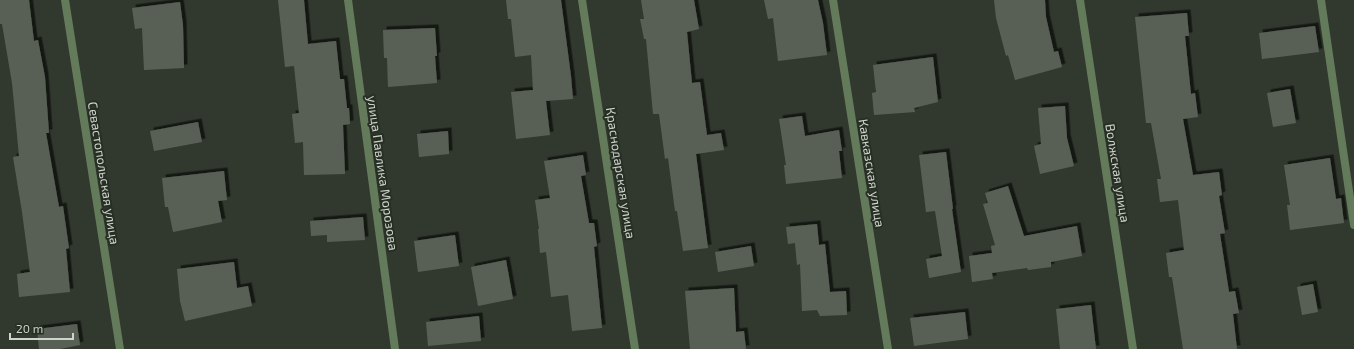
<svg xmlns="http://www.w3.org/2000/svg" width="1354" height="349" font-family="'Exo 2',sans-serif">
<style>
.building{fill:#586155;filter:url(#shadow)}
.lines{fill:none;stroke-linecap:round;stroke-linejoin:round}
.street{stroke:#647b5b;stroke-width:8}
.labels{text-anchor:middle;stroke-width:4;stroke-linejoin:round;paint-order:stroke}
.street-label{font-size:13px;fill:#ced3cc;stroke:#272f24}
</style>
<defs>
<filter id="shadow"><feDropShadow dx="3.5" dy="-3.5" stdDeviation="0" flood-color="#0009"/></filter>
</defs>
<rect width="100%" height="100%" fill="#31392e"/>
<!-- building -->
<path class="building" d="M0,0H29L34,41L38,40L45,77L49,133H46L59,207L63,206L69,248L66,249L70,292L19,297L17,274L30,272L22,212L13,157L19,156L12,83L2,24H0Z
M278,0H304L308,44L336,41L340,79H344L347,108H349L350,124L343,125L345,174L304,175L303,142L295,143L292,114L299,113L294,66L285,67Z
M506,0H561L571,76L573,99L546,101L550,135L516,139L511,92L533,90L531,55L515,57L511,19H508Z
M641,0H694L699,29L687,32L692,83L700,82L707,135L721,133L724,150L696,154L708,248L683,251L677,211H675L668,158L665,159L659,114H653L646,39H644L640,19H644Z
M764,0H818L823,23L827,55L778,61L773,18L768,19Z
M994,0H1045L1046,17L1054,52L1058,51L1062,67L1015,80L1008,55L1006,56L996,18Z
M180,2L183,25L184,68L144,70L142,28L135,29L132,8Z
M1187,13L1189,36H1185L1191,94L1195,93L1198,117L1183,119L1193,175L1219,172L1222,195L1219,196L1225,233L1220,234L1229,292L1235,291L1239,313L1233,314L1237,349H1183L1172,277H1169L1166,253L1184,250L1178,200L1160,202L1157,179H1161L1151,123H1146L1135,17Z
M1315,26L1319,52L1262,59L1259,33Z
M435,28L437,56H435L437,83L388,87L387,58H384L383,30Z
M933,57L938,102L914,108L915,112L874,115L872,93L876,92L873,65Z
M1290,89L1296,123L1273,127L1267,93Z
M1065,106L1067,138L1074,166L1040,174L1034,146L1041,144L1038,108Z
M802,116L805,136L839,130L842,151H839L842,178L786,184L784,165H786L779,119Z
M198,122L202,142L154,151L150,131Z
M448,131L449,154L419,157L417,134Z
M946,152L953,209H952L961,272L929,278L926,259L942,256L935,211L926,212L919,155Z
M583,155L586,175L581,176L589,223H594L597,246L594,247L602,328L572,331L568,295L551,297L546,252L540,253L538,229H539L535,200L550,198L544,161Z
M1330,158L1336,199L1341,198L1344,223L1290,230L1287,205H1290L1284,165Z
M224,171L227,200L218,201L222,222L173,232L168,207H165L162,178Z
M1008,186L1024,236L1077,226L1082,256L1051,262V267L1028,270L1027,268L992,273L993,279L972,282L969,256L992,253L991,246L995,245L983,204L988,203L985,193Z
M363,217L365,240L327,242V235L311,236L310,221Z
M817,224L819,245L825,244L830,292L846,291L847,315L820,316L817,310L802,311L800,264L797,265L795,243L788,244L786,227Z
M455,235L459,266L418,272L414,241Z
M751,246L754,266L718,272L715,252Z
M506,260L513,299L478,306L471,267Z
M234,262L237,288L248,286L252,306L185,321L180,301L177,269Z
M1313,284L1318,312L1302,315L1297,287Z
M734,288L736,332L744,331L746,349H690L685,291Z
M1091,305L1096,349H1060L1056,309Z
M965,312L968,339L914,346L910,318Z
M479,316L481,341L428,346L426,322Z
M77,324L80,345L60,349H39L37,329Z"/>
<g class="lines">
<!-- street -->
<path class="street" d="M65,0L120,349
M348,0L395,349
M582,0L635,349
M833,0L888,349
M1080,0L1133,349
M1321,0L1354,225"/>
</g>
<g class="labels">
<!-- street labels -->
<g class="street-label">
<text transform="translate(104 173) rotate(81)" y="5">Севастопольская улица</text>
<text transform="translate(383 173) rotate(82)" y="5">улица Павлика Морозова</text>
<text transform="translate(621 173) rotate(81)" y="5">Краснодарская улица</text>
<text transform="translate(872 173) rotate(81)" y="5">Кавказская улица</text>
<text transform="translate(1118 173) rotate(81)" y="5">Волжская улица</text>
</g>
</g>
<!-- scale -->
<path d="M10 333v6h63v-6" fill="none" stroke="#ced3cc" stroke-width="2"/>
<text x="16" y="333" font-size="12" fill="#ced3cc" stroke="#272f24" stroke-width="3" paint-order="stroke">20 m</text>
</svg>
